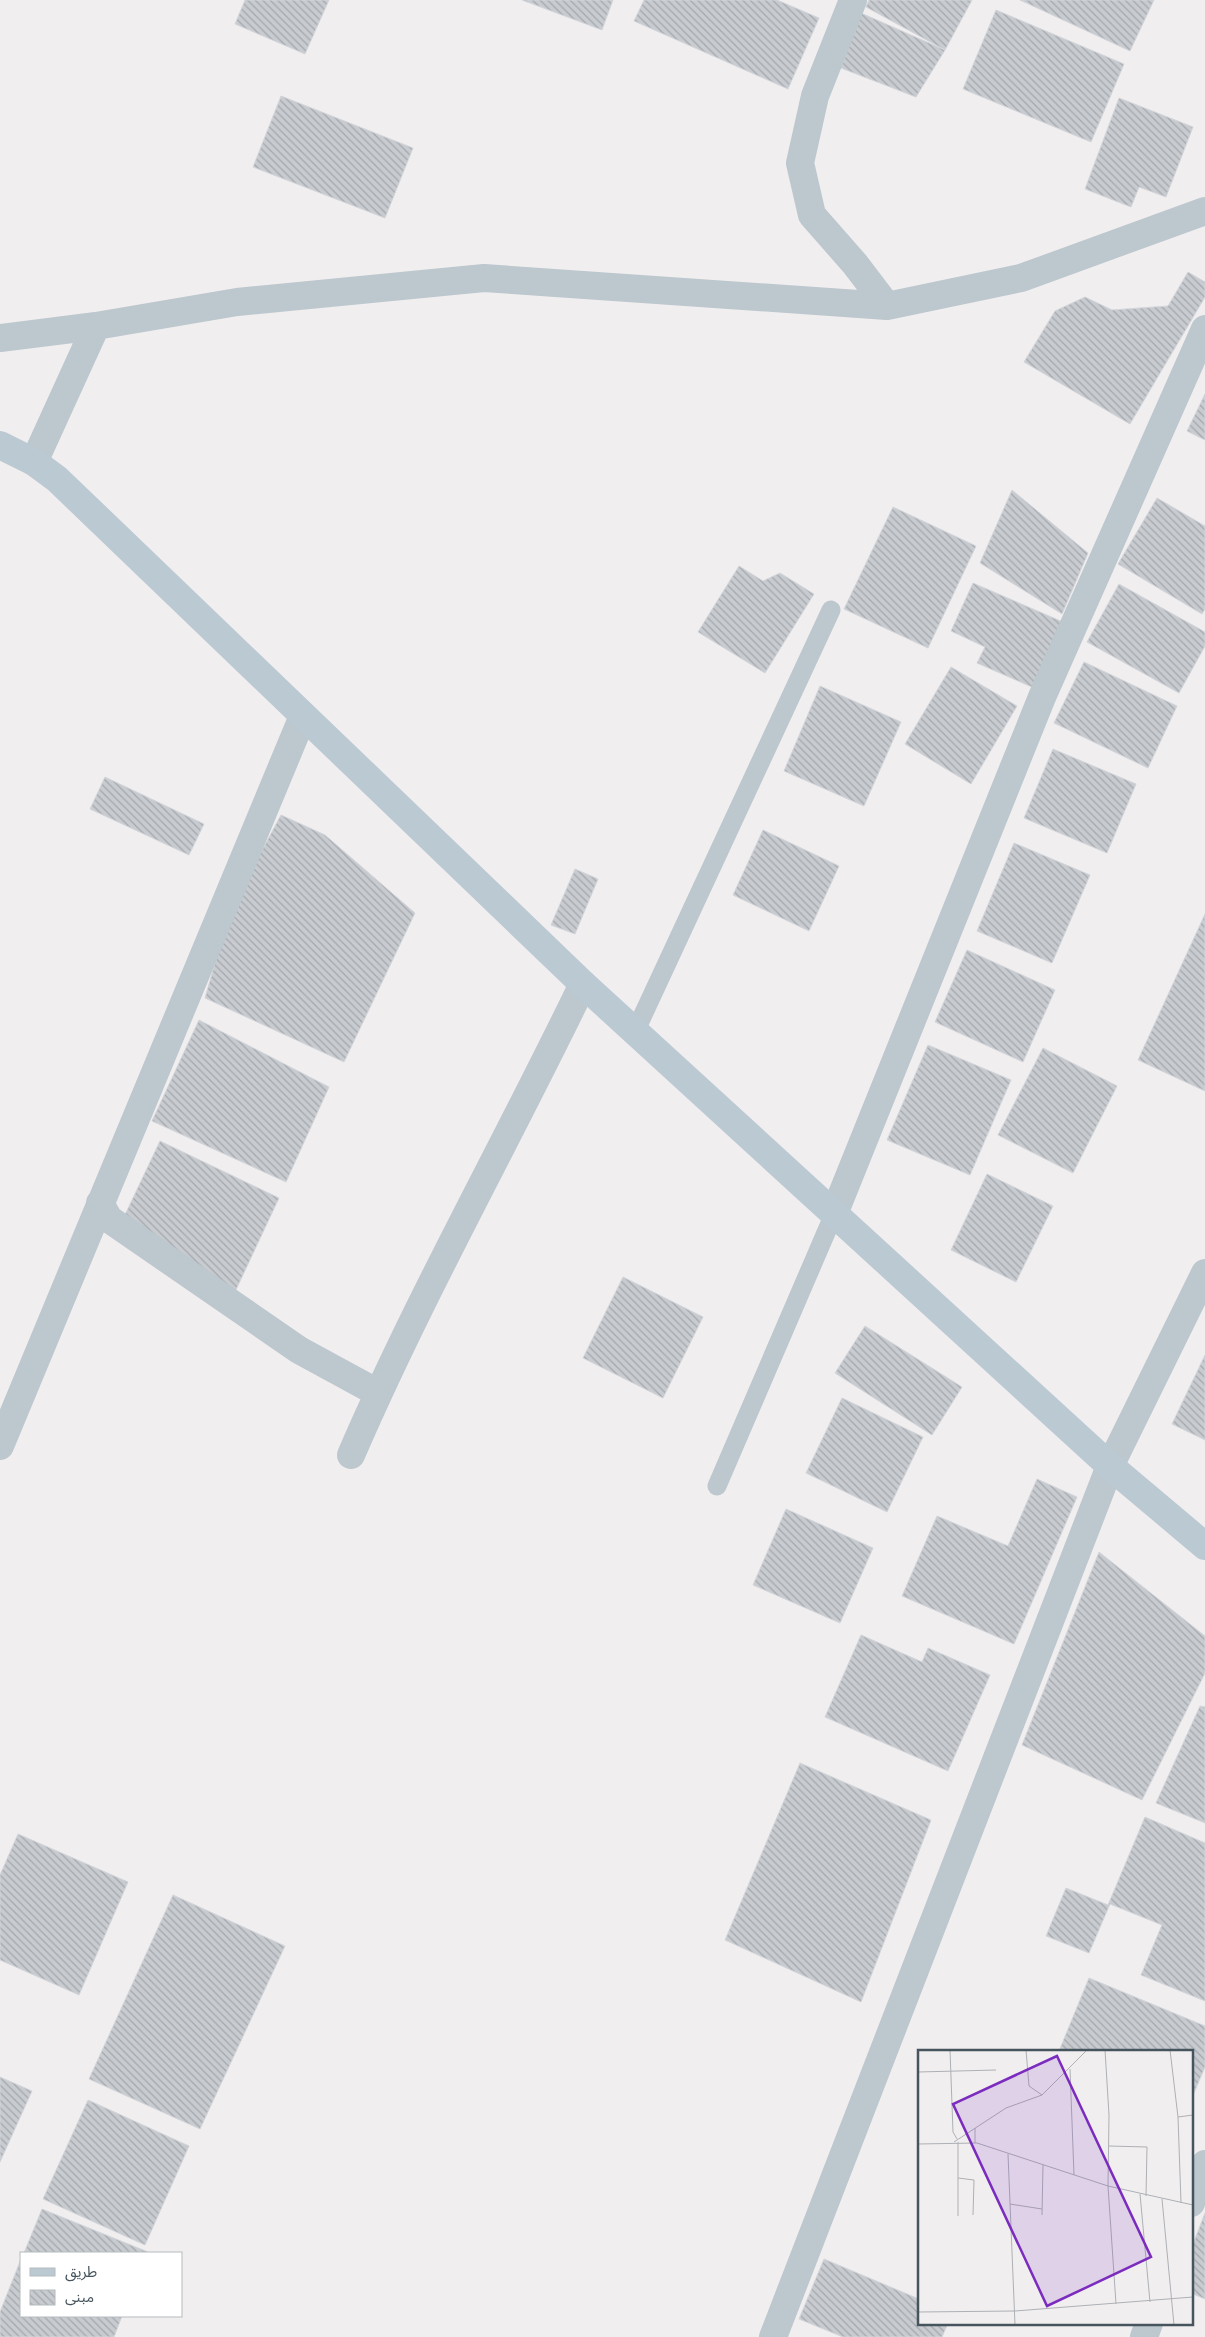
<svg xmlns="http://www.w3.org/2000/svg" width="1205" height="2337" font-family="'Nunito Sans','Noto Sans Arabic',sans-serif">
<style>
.building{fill:url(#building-back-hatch);stroke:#d2d5da}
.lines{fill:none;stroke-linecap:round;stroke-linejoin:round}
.lane{stroke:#bcc7ce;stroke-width:19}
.street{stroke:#bcc7ce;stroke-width:28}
.secondary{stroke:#bbc9d3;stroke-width:28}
.inset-road{fill:none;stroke:#adb0b5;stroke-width:1}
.view{fill:#7b2cbf;fill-opacity:0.15;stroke:#7b2cbf;stroke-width:2.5}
.inset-edge{fill:none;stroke:#46545d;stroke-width:2.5}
</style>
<defs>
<pattern id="building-back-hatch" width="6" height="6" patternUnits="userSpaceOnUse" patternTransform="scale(1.25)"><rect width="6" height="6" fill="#c8ccd1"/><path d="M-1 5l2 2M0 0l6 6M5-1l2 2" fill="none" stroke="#a4a8ad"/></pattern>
</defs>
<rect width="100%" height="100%" fill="#f1eeef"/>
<!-- building -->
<path class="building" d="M245,0H329L305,54L235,24Z
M522,0H613L602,30Z
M644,0H777L819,18L788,89L634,21Z
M869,0H972L945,50L866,7Z
M1020,0H1154L1130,51Z
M996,10L1124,64L1091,142L963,89Z
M861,13L945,50L916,97L841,68Z
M281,96L413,148L385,218L253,167Z
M1119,98L1193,127L1166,197L1139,187L1131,207L1085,189Z
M1188,272L1205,282V297L1130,424L1024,362L1055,311L1085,297L1112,310L1168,306Z
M1205,394V440L1187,431Z
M1012,490L1088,553L1062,614L980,563Z
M1157,498L1205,526V609L1202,614L1118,564Z
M893,507L976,546L928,648L844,609Z
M739,566L763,581L780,573L814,594L765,673L698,632Z
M973,583L1063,622L1034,688L977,663L985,647L951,631Z
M1119,584L1205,632V646L1179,693L1087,642Z
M1084,662L1177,706L1148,768L1054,723Z
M951,667L1017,706L971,784L905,744Z
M820,686L901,722L864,806L784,771Z
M1053,749L1136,784L1107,853L1024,818Z
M105,777L204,824L189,855L90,809Z
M281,815L325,835L415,913L344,1062L205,998L231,908Z
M763,830L839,866L809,931L733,895Z
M1014,843L1090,875L1052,963L977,931Z
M575,869L598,879L575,934L551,925Z
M1205,914V1091L1138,1060Z
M967,950L1055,990L1023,1062L935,1022Z
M199,1020L329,1087L286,1182L152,1121Z
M928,1045L1011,1080L970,1175L887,1140Z
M1043,1048L1117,1086L1073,1173L998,1135Z
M160,1141L279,1198L234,1294L114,1238Z
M987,1174L1053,1206L1016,1282L951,1250Z
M623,1277L703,1317L663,1398L583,1358Z
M865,1326L962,1387L932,1435L835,1373Z
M1205,1355V1440L1172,1424Z
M842,1398L923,1437L887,1512L806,1473Z
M1037,1479L1077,1497L1014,1644L902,1596L937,1516L1008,1546Z
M786,1509L873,1548L840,1623L753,1585Z
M1099,1552L1205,1636V1673L1142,1800L1022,1745Z
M861,1635L922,1662L928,1648L990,1675L948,1771L825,1717Z
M1200,1706L1205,1707V1823L1156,1803Z
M800,1763L931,1820L861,2002L725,1940Z
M1145,1817L1205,1843V2001L1141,1975L1162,1925L1110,1904L1089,1953L1046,1936L1066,1888L1108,1905Z
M18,1834L128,1882L79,1995L0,1960V1875Z
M173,1895L285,1946L200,2129L89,2079Z
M1089,1978L1205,2026V2067L1191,2100V2051H1059Z
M0,2077L32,2091L0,2162Z
M88,2100L189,2146L145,2245L43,2199Z
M42,2209L148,2252V2253H24Z
M1205,2213V2299L1191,2293V2249Z
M21,2259V2316H122L114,2337H0V2312Z
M824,2259L919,2299V2323H948L942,2337H843L799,2319Z"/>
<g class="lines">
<!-- lane -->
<path class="lane" d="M635,1032L831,610
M717,1486L834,1214"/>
<!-- street -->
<path class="street" d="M853,0L815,96L800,163L812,215L855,264L887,306
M0,338L96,326L237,302L484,278L887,306L1021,278L1205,211
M34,462L96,326
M100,1203L109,1219L299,1350L378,1393
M834,1214L1042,697L1205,329
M0,1446L303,716
M351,1455C420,1295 507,1142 583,984
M1191,2203L1205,2164
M773,2337L1110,1466L1205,1273
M1144,2337L1149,2323"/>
<!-- secondary -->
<path class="secondary" d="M0,445L34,462L57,479L583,984L1110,1466L1205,1546"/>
</g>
<!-- overview -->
<g transform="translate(918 2050)">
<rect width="275" height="275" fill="#f1eeef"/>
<path class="inset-road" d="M32,0L35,82L39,89M108,0L111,36L124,45M187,0L191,65L190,136L198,254M252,0L260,67L263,153M152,19L156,125M0,22L78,20M260,67L275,65M57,78V93M36,92L88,58L124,45L169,0M40,92V166M0,94L59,93L190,136L275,155M191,96L229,97L228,146M90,104L97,275M40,128L56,130L55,165M222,144L232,252M244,149L256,275M92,154L124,159M124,165L125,115M0,262L97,261L275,247"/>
<path class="view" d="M139,6L233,207L129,256L35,54Z"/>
<rect width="275" height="275" class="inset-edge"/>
</g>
<!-- legend -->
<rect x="20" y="2252" width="162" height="65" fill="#ffffff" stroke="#b5bbbe"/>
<rect x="30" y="2268" width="25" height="8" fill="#bbc9d3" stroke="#b5bbbe"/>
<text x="65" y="2277" font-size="15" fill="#46545d">طريق</text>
<rect x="30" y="2290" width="25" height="15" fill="url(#building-back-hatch)" stroke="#b5bbbe"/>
<text x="65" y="2302" font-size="15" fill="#46545d">مبنى</text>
</svg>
